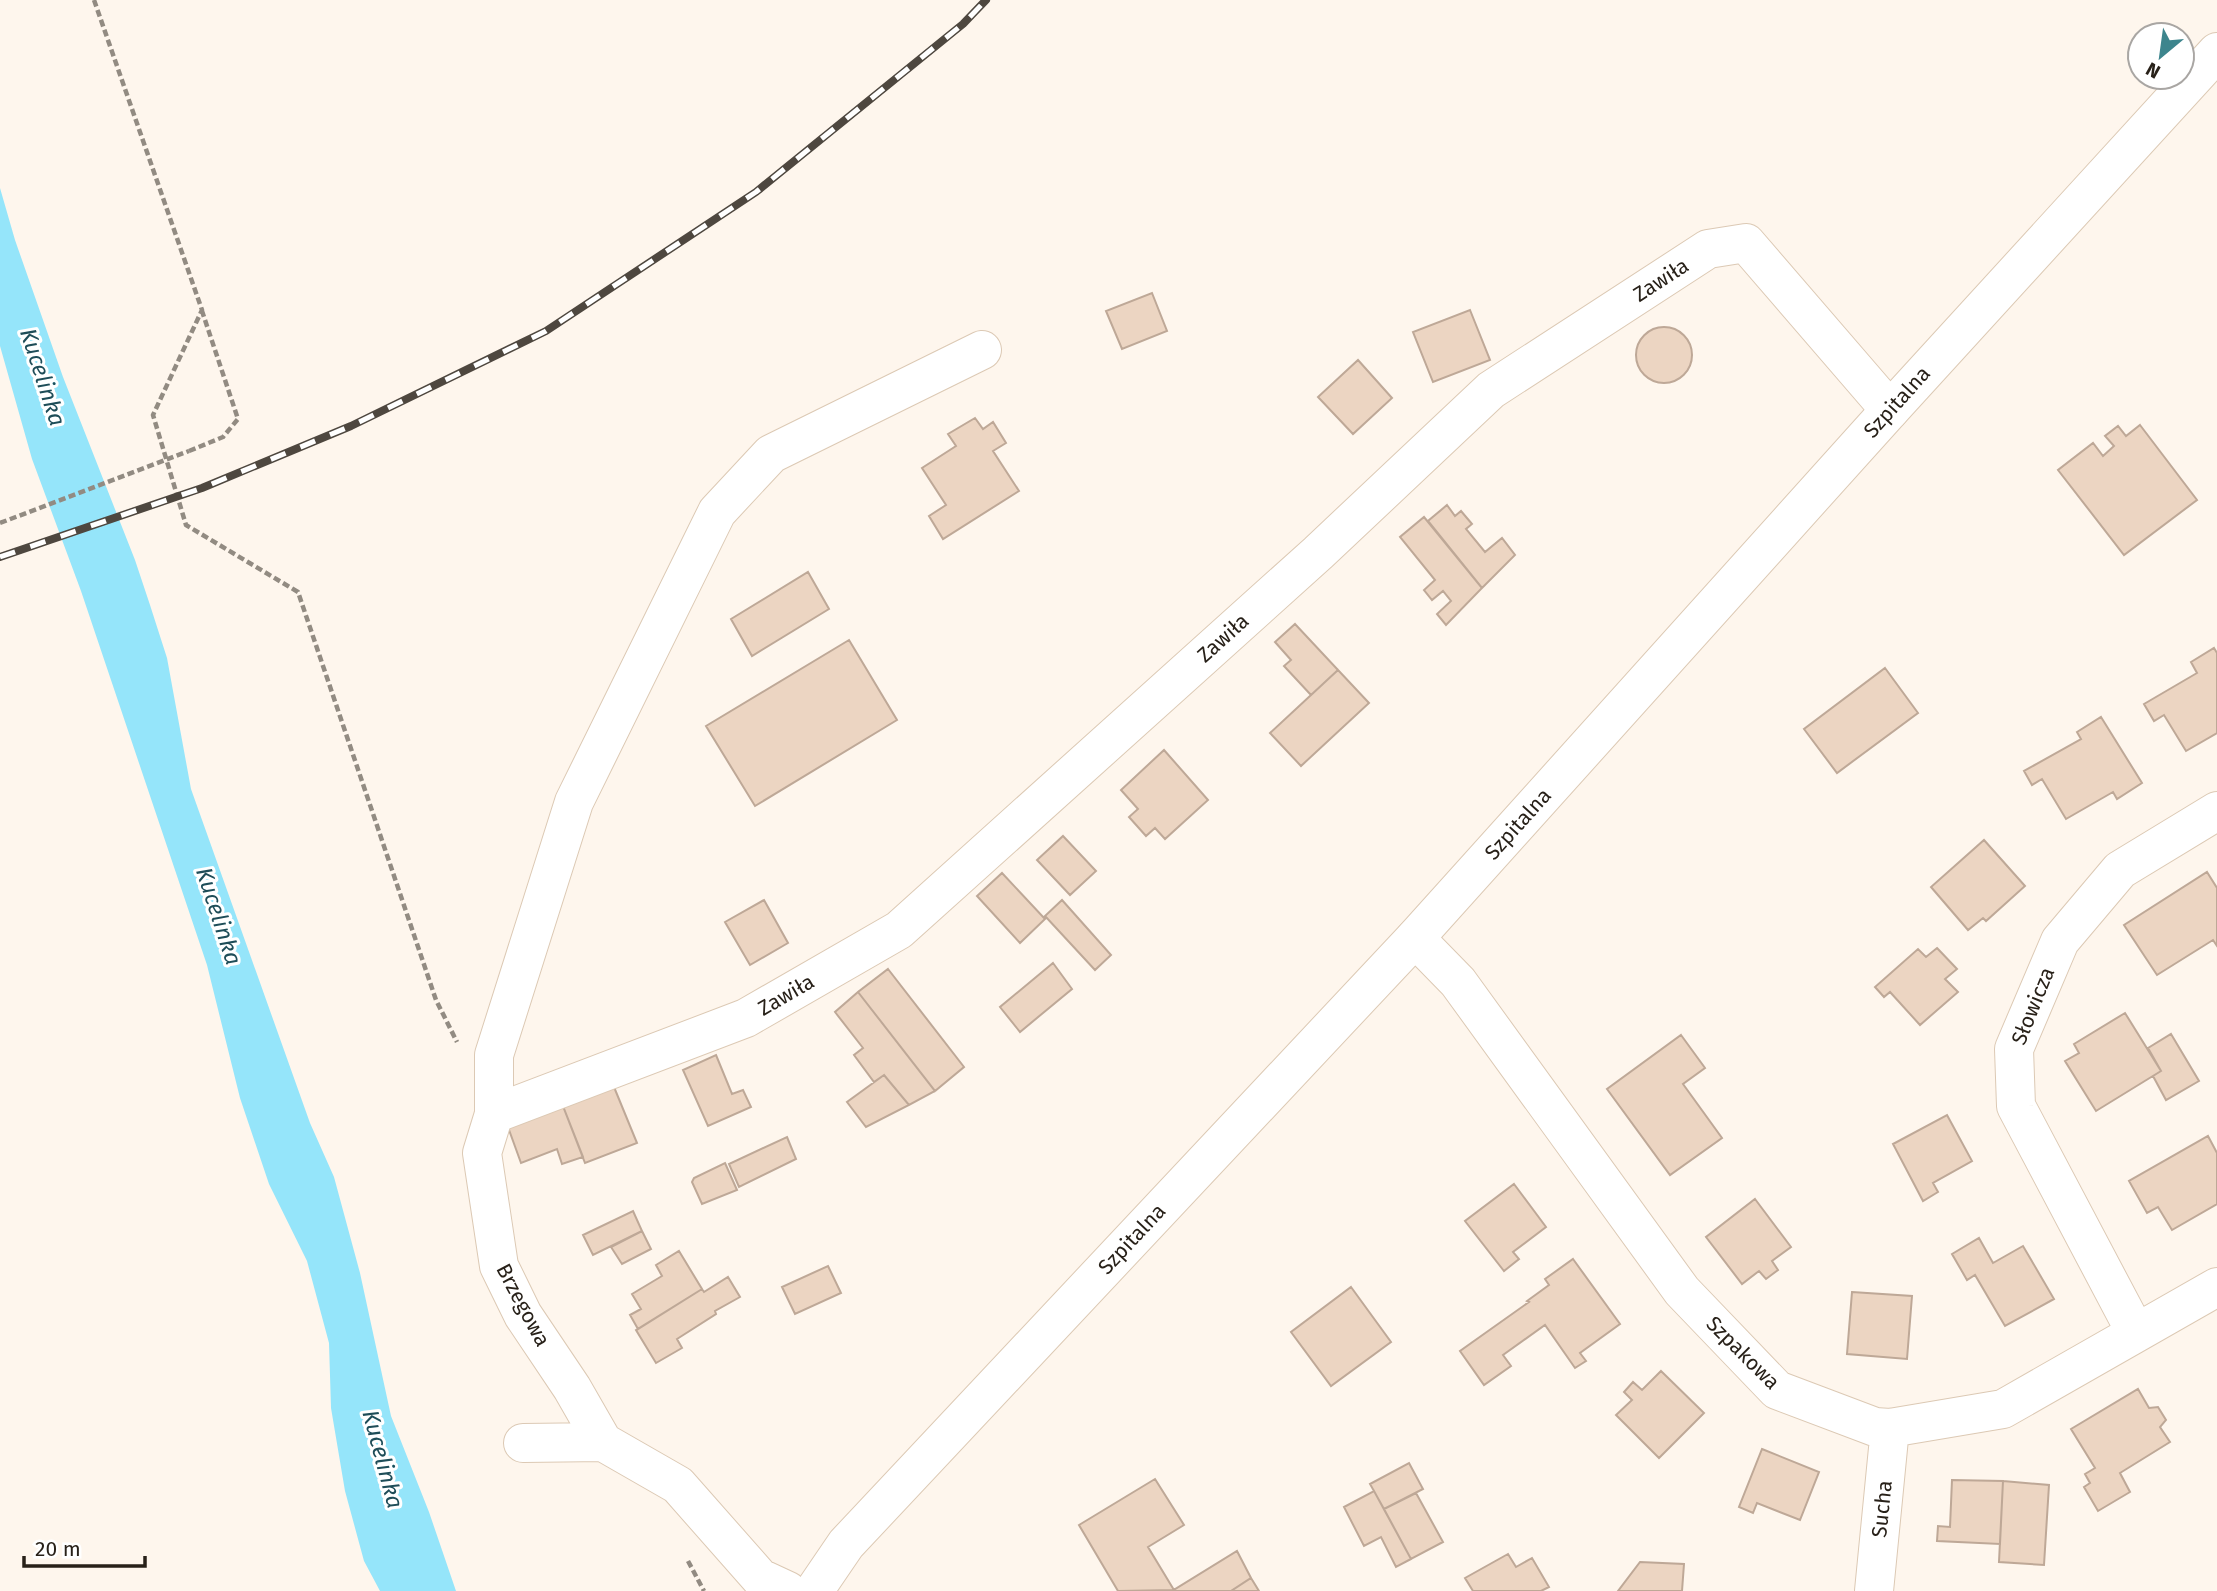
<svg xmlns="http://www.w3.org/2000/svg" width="2217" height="1591" font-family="'Fira Sans',sans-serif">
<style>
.water{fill:#95e5fa}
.building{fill:#ecd5c2;stroke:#bea897;stroke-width:2}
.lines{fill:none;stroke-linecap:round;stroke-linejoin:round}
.minor-casing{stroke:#dcc9b4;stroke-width:40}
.tertiary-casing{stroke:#dcc9b4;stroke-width:40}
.path{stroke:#928b82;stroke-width:4.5;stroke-dasharray:7 3.5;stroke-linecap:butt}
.minor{stroke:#fff;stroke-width:38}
.tertiary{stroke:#fff;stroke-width:38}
.rail-casing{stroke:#4e473f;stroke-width:8}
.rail{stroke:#fff;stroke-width:5;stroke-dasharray:16;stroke-linecap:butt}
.path-bridge{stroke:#928b82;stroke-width:4.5;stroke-dasharray:7 3.5;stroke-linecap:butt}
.labels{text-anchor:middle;stroke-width:6;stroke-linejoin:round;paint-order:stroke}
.street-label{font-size:21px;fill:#282119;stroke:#fff}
.water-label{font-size:23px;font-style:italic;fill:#1e4d58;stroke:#fff}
</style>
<rect width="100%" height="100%" fill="#fef6ed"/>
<!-- water -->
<path class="water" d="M0,188L15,240L63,377L135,560L150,605L167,658L191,789L310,1123L334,1177L360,1273L391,1416L429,1512L456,1591H380L364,1561L345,1491L331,1408L329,1343L307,1261L269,1184L240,1098L207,965L81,591L32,459L0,346Z"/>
<!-- building -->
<path class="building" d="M1152,293L1167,331L1122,349L1106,311Z
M1470,310L1490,360L1433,382L1413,332Z
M1636 355a28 28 0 1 1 56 0a28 28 0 1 1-56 0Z
M1358,360L1392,398L1353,434L1318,397Z
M975,418L983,429L993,422L1006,443L993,451L1019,491L943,539L929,516L946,505L922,468L956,446L948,434Z
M2140,425L2197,500L2124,555L2058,470L2093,443L2103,456L2114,446L2105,436L2118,426L2126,436Z
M1447,505L1455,516L1461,511L1472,524L1466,529L1485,552L1502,538L1515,555L1482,588L1428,521Z
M1424,517L1482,588L1446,625L1437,614L1451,601L1443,591L1432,600L1424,590L1435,580L1400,537Z
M808,572L829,609L752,656L731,619Z
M1295,624L1338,670L1311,695L1284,666L1291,660L1275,642Z
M849,640L897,720L755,806L706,726Z
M2214,648L2217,653V733L2186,751L2164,715L2154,721L2144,704L2197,673L2191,662Z
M1885,668L1918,713L1837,773L1804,729Z
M1338,670L1369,703L1301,766L1270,733Z
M2101,717L2142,783L2117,799L2113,792L2066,819L2042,779L2032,785L2024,771L2081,739L2077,732Z
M1164,750L1208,800L1165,839L1155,828L1146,836L1129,817L1138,809L1121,790Z
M1063,836L1096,871L1070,895L1037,860Z
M1984,840L2025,886L1986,921L1983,918L1968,930L1931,887Z
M2207,872L2217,888V946L2213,940L2157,975L2124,925Z
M1002,873L1045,919L1020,943L977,896Z
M764,900L788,943L750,965L725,922Z
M1062,900L1111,955L1095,970L1045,916Z
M1937,948L1957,969L1945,979L1958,992L1920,1025L1890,992L1884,997L1875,987L1918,949L1926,957Z
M1053,963L1072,989L1020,1032L1000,1007Z
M888,969L964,1067L935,1091L858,992Z
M858,992L935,1091L909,1105L884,1075L874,1082L854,1055L863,1048L835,1012Z
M2125,1013L2161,1071L2096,1111L2065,1061L2079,1053L2074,1044Z
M2171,1034L2199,1081L2166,1100L2153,1076L2161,1071L2148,1048Z
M1681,1035L1705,1068L1683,1084L1722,1138L1670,1175L1607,1089Z
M716,1055L732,1094L743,1090L751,1107L708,1126L683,1070Z
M884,1075L909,1105L866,1127L847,1102Z
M614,1087L637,1143L585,1163L563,1106Z
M563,1106L583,1157L562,1164L557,1149L521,1163L508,1127Z
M1947,1115L1972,1161L1933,1183L1938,1192L1923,1201L1893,1144Z
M2208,1136L2217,1153V1204L2172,1230L2158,1207L2147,1213L2129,1181Z
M787,1137L796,1159L739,1187L729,1164Z
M725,1163L737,1190L702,1204L692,1182L694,1178Z
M1514,1184L1546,1227L1513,1252L1519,1259L1504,1271L1465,1221Z
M1755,1199L1791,1247L1772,1261L1778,1270L1766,1279L1759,1271L1742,1284L1706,1237Z
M633,1211L642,1231L593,1255L583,1235Z
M642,1231L651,1249L622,1264L611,1247Z
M1979,1238L1993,1263L2023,1246L2054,1299L2005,1326L1975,1275L1967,1280L1952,1254Z
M679,1251L702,1289L638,1329L630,1315L641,1309L632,1294L662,1276L656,1265Z
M1573,1259L1620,1324L1580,1353L1586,1361L1575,1368L1545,1325L1503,1355L1511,1366L1484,1385L1460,1351L1529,1302L1527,1301L1549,1285L1545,1279Z
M828,1266L841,1293L795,1314L782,1287Z
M728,1277L740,1297L715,1311L716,1314L677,1339L682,1348L656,1363L636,1330L702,1289L704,1292Z
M1351,1287L1391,1342L1331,1386L1291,1332Z
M1852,1292L1912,1296L1907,1359L1847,1354Z
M1661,1371L1704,1413L1659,1458L1616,1415L1632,1400L1624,1392L1633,1382L1642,1390Z
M2138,1389L2149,1408L2158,1407L2166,1420L2160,1427L2170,1442L2120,1473L2130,1492L2098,1511L2084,1487L2090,1483L2085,1474L2095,1468L2071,1429Z
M1762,1449L1819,1472L1800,1520L1757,1503L1753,1513L1739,1507Z
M1409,1463L1423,1489L1384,1509L1370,1484Z
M1155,1479L1184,1525L1148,1547L1174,1590L1118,1591L1079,1525Z
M1952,1480L2003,1481L2000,1544L1937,1541L1938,1526L1950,1527Z
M2003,1481L2049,1485L2044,1565L1999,1562Z
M1374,1491L1411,1559L1396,1567L1381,1537L1364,1546L1344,1507Z
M1416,1493L1443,1542L1411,1559L1384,1509Z
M1237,1551L1251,1578L1231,1591H1172Z
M1508,1554L1516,1567L1532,1558L1549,1587L1541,1591H1473L1465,1578Z
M1640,1562L1684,1564L1682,1591H1618Z
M1251,1578L1259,1591H1231Z"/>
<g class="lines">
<defs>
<path id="minor" d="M1415,938L1458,982L1682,1291L1777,1390L1875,1427L1890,1428L2003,1409L2217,1287
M494,1114L746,1018L899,930L1318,553L1491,390L1708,249L1746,243L1890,410
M2136,1333L2016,1106L2014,1049L2060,941L2120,870L2217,811
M603,1442L572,1388L523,1315L499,1266L482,1153L494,1114V1055L574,802L717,512L771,454L982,350
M523,1443L603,1442L678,1485L760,1578L788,1591
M1874,1591L1890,1428"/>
<path id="tertiary" d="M814,1591L846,1544L1415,938L1890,410L2217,52"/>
</defs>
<!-- minor casing -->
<use href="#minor" class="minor-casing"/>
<!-- tertiary casing -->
<use href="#tertiary" class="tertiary-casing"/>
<!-- path -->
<path class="path" d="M94,0L202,310L153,415L186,525L298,592L436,1000L457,1042
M189,451L223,437L238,419L202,311
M688,1561L704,1591"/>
<!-- minor -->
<use href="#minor" class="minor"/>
<!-- tertiary -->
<use href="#tertiary" class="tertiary"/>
<defs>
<path id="rail" d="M0,557L202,488L351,426L546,331L756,192L963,24L986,0"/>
</defs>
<!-- rail casing -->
<use href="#rail" class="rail-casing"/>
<!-- rail -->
<use href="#rail" class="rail"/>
<!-- path-bridge -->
<path class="path-bridge" d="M0,523L189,451"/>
</g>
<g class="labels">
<!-- street labels -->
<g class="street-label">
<text transform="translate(1661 280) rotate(-33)" y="7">Zawiła</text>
<text transform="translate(1897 402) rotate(-48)" y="7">Szpitalna</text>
<text transform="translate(1223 638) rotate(-42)" y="7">Zawiła</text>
<text transform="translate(1518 824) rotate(-48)" y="7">Szpitalna</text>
<text transform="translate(786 995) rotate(-30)" y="7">Zawiła</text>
<text transform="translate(2033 1006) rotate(-68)" y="7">Słowicza</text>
<text transform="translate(1132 1239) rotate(-47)" y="7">Szpitalna</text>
<text transform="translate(523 1305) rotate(62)" y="7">Brzegowa</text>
<text transform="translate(1743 1353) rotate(45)" y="7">Szpakowa</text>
<text transform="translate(1882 1509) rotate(-84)" y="7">Sucha</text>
</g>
<!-- water labels -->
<g class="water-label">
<text transform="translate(43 377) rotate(72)" y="8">Kucelinka</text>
<text transform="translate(219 916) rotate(72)" y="8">Kucelinka</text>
<text transform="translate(383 1459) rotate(75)" y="8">Kucelinka</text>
</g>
</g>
<!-- north arrow -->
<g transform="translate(2161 56) rotate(209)"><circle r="33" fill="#ffffff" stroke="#a9a6a3" stroke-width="2"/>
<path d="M0-5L12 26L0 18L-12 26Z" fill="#3d858d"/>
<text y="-10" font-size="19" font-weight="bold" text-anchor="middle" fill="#282119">N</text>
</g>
<!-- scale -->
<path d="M24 1556v10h121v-10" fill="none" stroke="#282119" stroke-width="3.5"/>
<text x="35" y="1556" font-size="21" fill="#282119" stroke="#ffffff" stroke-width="5" paint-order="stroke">20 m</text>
</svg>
